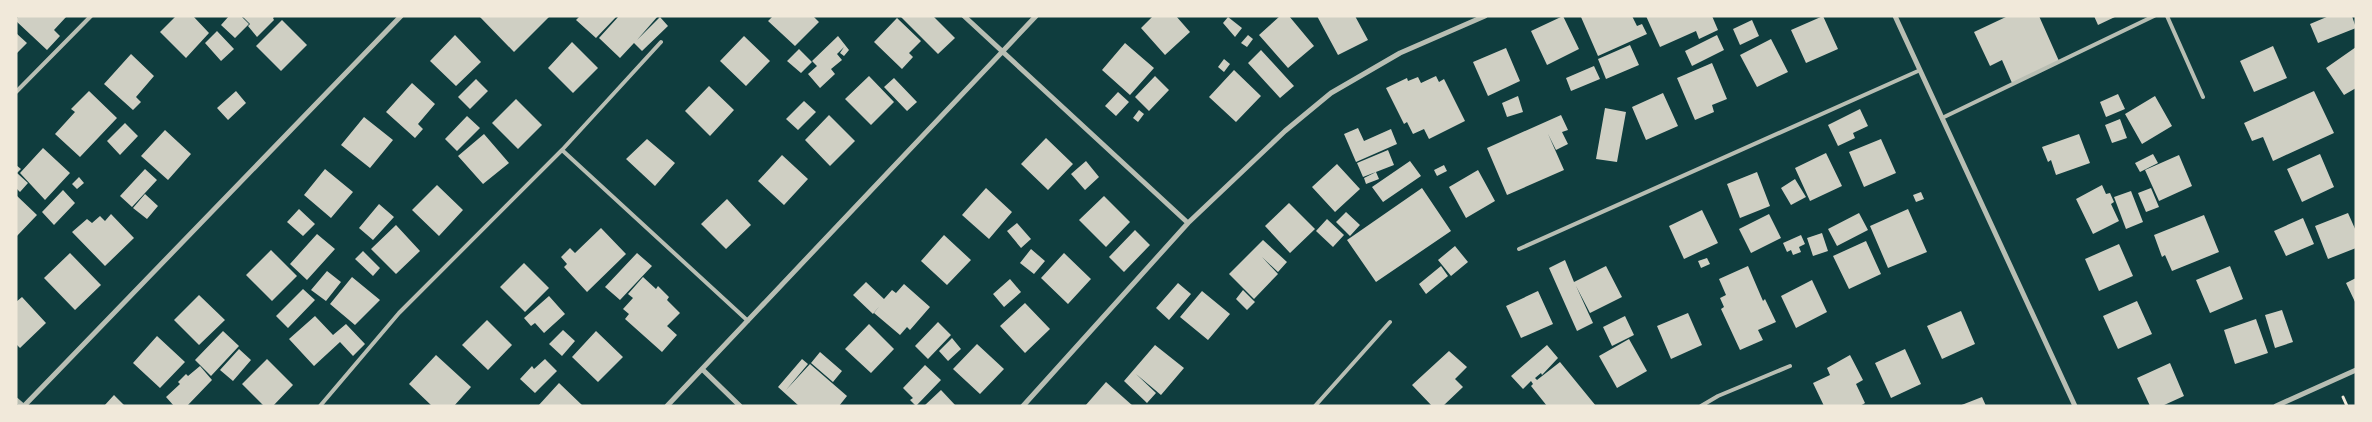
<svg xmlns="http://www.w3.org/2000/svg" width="2372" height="422" font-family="'Nunito Sans',sans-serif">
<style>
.building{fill:#cfcfc3}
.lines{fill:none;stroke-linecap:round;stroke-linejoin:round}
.path{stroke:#f1e9da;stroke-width:3}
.service{stroke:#b8beb3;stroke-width:4}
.minor{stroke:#b8beb3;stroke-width:5}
</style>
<rect width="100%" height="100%" fill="#0f3d3e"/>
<!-- building -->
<path class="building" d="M18,16H67L54,30L60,36L47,50L16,21Z
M176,16H193L209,33L186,58L160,32Z
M229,16H241L249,24L235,38L221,25Z
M242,16H275L273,18L274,20L257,37L248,26L250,24Z
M479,16H550L514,52Z
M580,16H617L596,38L576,20Z
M619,16H658L637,40L660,17L668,26L642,51L634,43L620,58L599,38Z
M773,16H813L819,22L795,46L768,21Z
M900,16H933L955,38L938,54Z
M1153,16H1176L1190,32L1165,55L1141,28Z
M1280,16H1289L1314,46L1288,68L1259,35Z
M1317,16H1355L1368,40L1338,55Z
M1563,16L1579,49L1547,65L1531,31Z
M1583,16H1632L1637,26L1642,24L1647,34L1598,56L1581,17Z
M1646,16H1712L1718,30L1699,39L1696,31L1660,47Z
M1823,16L1838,49L1806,63L1791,30Z
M2008,16H2039L2059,61L2012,83L2002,60L1990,66L1974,32Z
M2094,16H2117L2098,25Z
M2329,16H2352L2356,28L2318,43L2310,24Z
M1228,17L1242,28L1235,37L1223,23Z
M897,18L921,41L909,53L913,57L902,69L874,42Z
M282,20L307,45L281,71L256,46Z
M1752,20L1759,36L1740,45L1733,29Z
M217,31L234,49L221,61L205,43Z
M16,33L27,43L16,54Z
M455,35L481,62L456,86L430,61Z
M1248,35L1253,39L1247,47L1241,43Z
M1717,35L1724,50L1692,66L1685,51Z
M744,36L770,61L746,86L720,61Z
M838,36L849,50L844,56L840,53L844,47L837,54L842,60L831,69L835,74L820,88L808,74L817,66L812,61Z
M1771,39L1788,72L1757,87L1740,55Z
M572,42L598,68L573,93L548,68Z
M1125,43L1154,68L1130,95L1102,70Z
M1630,45L1639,65L1606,79L1598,59Z
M2273,46L2287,78L2254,92L2240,61Z
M2356,47V88L2344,95L2326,68Z
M1506,48L1520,81L1488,96L1473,62Z
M799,49L812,62L801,73L787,61Z
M1261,50L1294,86L1280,98L1248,63Z
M131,54L154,76L136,97L141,102L133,110L104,84Z
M1224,59L1230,64L1224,72L1218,67Z
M1712,63L1727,99L1712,105L1714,112L1695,120L1677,78Z
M1594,66L1600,79L1571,91L1566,78Z
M1234,70L1261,96L1236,122L1209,97Z
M869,76L894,102L871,125L845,99Z
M1155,76L1169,90L1149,111L1135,97Z
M1436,76L1439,82L1444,79L1465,121L1429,139L1424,129L1413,134L1407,122L1404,124L1386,88L1407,78L1408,81L1418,77L1421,83Z
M894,78L917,102L907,111L884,87Z
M476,79L488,91L470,109L458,97Z
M412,83L435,104L418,124L423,129L415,138L386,112Z
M709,86L734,110L710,136L685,111Z
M89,91L117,118L80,157L55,134L75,112L71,109Z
M236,91L246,103L228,120L217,108Z
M2314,91L2334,133L2273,161L2263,137L2252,141L2244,123Z
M1118,92L1129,102L1116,116L1105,106Z
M1663,93L1678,126L1646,140L1632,107Z
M2118,94L2125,109L2106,117L2100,102Z
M1518,96L1523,112L1507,117L1502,103Z
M2155,96L2172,126L2142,144L2125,114Z
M516,99L542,125L518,149L492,123Z
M804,101L816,112L798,130L786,119Z
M1605,108L1626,112L1617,162L1596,159Z
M1860,109L1868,126L1853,133L1855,138L1838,146L1828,125Z
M1139,110L1144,114L1138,122L1133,118Z
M829,115L855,141L830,166L805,140Z
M1561,115L1568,130L1562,132L1568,144L1556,150L1548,134L1564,170L1507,195L1487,148Z
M467,116L480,128L457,151L445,139Z
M364,117L393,140L370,168L341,145Z
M2120,119L2127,138L2112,143L2105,125Z
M125,123L138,136L120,155L107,141Z
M1358,128L1364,141L1391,129L1397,144L1356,162L1344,134Z
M165,130L191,154L168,180L141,156Z
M484,134L509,163L483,184L458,156Z
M2079,134L2090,163L2056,175L2051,160L2048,162L2042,147Z
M1046,138L1073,164L1048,190L1021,164Z
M647,139L675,163L655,186L626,159Z
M1881,139L1896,173L1864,187L1849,152Z
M43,148L70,173L45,200L20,173Z
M1388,150L1394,165L1363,177L1357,163Z
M1826,153L1842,186L1810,201L1795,168Z
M2153,154L2158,163L2140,172L2135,163Z
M2320,154L2334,187L2302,202L2287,169Z
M782,155L808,179L784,205L758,181Z
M2179,155L2192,186L2159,201L2145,170Z
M1086,161L1099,177L1085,190L1071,174Z
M1410,161L1421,176L1383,202L1372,187Z
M1337,164L1360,189L1335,212L1312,187Z
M16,165L21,169L17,173L28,183L20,192L16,188Z
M1444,165L1447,171L1437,176L1434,170Z
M145,169L157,180L132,207L120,196Z
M325,169L353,192L331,218L304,195Z
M1478,170L1495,201L1466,218L1449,187Z
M1376,172L1379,179L1366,184L1364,178Z
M1757,172L1770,206L1740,218L1727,184Z
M79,177L84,183L77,189L72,184Z
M1795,179L1806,197L1791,205L1781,188Z
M437,185L463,210L439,236L412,210Z
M2102,185L2106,194L2110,193L2114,202L2111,204L2119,221L2093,234L2076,199Z
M986,188L1012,212L989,239L962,215Z
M1422,188L1451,231L1376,282L1347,240Z
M2151,188L2159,207L2146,212L2138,193Z
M63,190L75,203L54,225L42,212Z
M2131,191L2143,222L2126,229L2114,197Z
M1921,192L1924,199L1916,202L1913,195Z
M145,194L158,206L147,219L133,208Z
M16,195L37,215L16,237Z
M1104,196L1130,222L1106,247L1079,220Z
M727,199L751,225L726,249L701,224Z
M1289,203L1315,229L1290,253L1265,226Z
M379,204L394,217L373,240L359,228Z
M299,209L315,224L303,236L287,222Z
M1908,209L1927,252L1888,268L1870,226Z
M1702,210L1718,243L1684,259L1669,226Z
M1346,212L1360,225L1350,236L1336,222Z
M1859,213L1868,230L1837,246L1828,229Z
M2348,213L2356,231V248L2328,259L2315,226Z
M111,214L134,238L105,266L72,232L87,219L92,223L100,216L105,221Z
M1769,214L1781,238L1751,253L1739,229Z
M2204,215L2219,252L2172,271L2165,255L2162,257L2154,235Z
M2303,218L2314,244L2286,256L2274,231Z
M1327,219L1344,235L1333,247L1316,231Z
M1017,223L1031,239L1021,248L1007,231Z
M396,225L420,251L396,274L371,249Z
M601,228L626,254L587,292L564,267L567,264L561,257L570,248L575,253Z
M1135,230L1150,245L1124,272L1109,257Z
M1822,233L1828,251L1813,256L1807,238Z
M317,234L335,249L307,280L290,264Z
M944,235L971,260L947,285L921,261Z
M1801,235L1805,244L1799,247L1801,252L1793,255L1791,250L1787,252L1783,243Z
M1263,240L1287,262L1278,272L1262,257L1278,274L1254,299L1229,274Z
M1866,241L1881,274L1849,289L1833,256Z
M2119,244L2133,276L2099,291L2085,259Z
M1455,246L1468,262L1451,276L1438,260Z
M1031,249L1045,261L1034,274L1020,263Z
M271,250L297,276L272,301L246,275Z
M363,251L380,268L373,276L355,259Z
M70,253L101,285L75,310L44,278Z
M637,253L652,266L620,300L605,287Z
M1064,253L1091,279L1068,304L1041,278Z
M1707,258L1710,264L1701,268L1698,261Z
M1565,260L1574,282L1606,266L1622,297L1590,313L1576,286L1593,323L1577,331L1549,268Z
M524,263L549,288L525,312L500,287Z
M1441,266L1448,276L1426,294L1419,284Z
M1748,266L1763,301L1765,299L1776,322L1758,330L1763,340L1740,350L1721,309L1724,307L1720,298L1726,295L1719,279Z
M2230,266L2243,299L2210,313L2196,280Z
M327,271L341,282L326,301L311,290Z
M352,277L380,300L355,325L330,304Z
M643,277L656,289L658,286L669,297L667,300L680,313L667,326L677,335L662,352L625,319L629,314L623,309L633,298L628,294Z
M2356,278V304L2346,283Z
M1010,279L1021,292L1004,307L993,294Z
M1812,280L1827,312L1796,328L1781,296Z
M866,282L884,299L892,290L896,293L904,284L930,307L910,330L907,327L900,335L874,313L880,305L873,314L853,295Z
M1178,283L1191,294L1169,320L1156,308Z
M303,289L315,300L288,328L276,316Z
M1243,290L1255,302L1247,310L1236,299Z
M1202,291L1230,314L1208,340L1180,317Z
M1538,291L1553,324L1521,338L1506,306Z
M199,295L225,320L199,345L174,320Z
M549,296L565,314L544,333L535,323L531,326L524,318Z
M22,297L46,323L20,348L16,344V302Z
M2137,301L2152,334L2118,349L2103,316Z
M1025,303L1050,329L1025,353L1000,326Z
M2282,310L2293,342L2275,348L2265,315Z
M1961,311L1975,344L1942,359L1927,326Z
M1688,313L1702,345L1671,359L1657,326Z
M315,316L333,335L346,324L365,344L353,356L340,342L314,366L289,339Z
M1625,316L1634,335L1612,346L1603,327Z
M2256,319L2268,353L2235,364L2224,330Z
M487,320L512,345L488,370L462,345Z
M938,322L951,335L928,359L915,346Z
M869,324L894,349L871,373L845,349Z
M563,330L575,341L562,356L549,344Z
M223,331L239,346L211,376L195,360Z
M596,331L623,357L598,382L572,357Z
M157,336L185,362L160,388L133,363Z
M952,338L961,349L948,361L939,351Z
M1629,339L1647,371L1617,388L1599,356Z
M977,344L1004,369L980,394L953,369Z
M1155,345L1184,368L1161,395L1136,374L1156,393L1147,403L1124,381Z
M1547,345L1558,358L1542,375L1541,373L1535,378L1537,380L1560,362L1596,406H1547L1531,386L1533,384L1531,381L1523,389L1511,376Z
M239,349L251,360L233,381L220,370Z
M1905,349L1921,384L1891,398L1875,363Z
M1449,351L1467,367L1455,379L1463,387L1443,406H1432L1412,385Z
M820,352L842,371L833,382L811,363Z
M436,355L471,387L454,406H432L409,384Z
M1850,355L1863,380L1856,384L1865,403L1860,406H1824L1813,383L1830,375L1827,368Z
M267,359L293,385L273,406H264L242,384Z
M545,359L557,371L535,393L520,379L532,366L534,369Z
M802,359L808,364L786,390L810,364L847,396L839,406H799L778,387Z
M2170,363L2184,396L2162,406H2150L2137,378Z
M925,365L941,380L916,406L910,400L913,398L903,388Z
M200,366L212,380L187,406H174L166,397L180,384L178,382L186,374L188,376Z
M1106,382L1133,406H1085Z
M559,383L583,406H538Z
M941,390L956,406H924Z
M114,395L125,406H104Z
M1982,397L1986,406H1959Z"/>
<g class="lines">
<!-- path -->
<path class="path" d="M2343,397L2347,406"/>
<!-- service -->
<path class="service" d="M2167,16L2203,97
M16,92L91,16
M1942,118L2154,16
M562,150L748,321
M1519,249L1918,71
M320,406L399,313L562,150L661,42
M1315,406L1390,322
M1701,406L1718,396L1790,366"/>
<!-- minor -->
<path class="minor" d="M964,16L1188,223
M1895,16L2075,406
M702,369L740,406
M16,400L23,406
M24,406L401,16
M667,406L1036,16
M1023,406L1188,223L1285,131L1331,93L1400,53L1485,16
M2276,406L2356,370"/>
</g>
<!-- border -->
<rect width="2372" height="422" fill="none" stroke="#f1e9da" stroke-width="35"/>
</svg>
